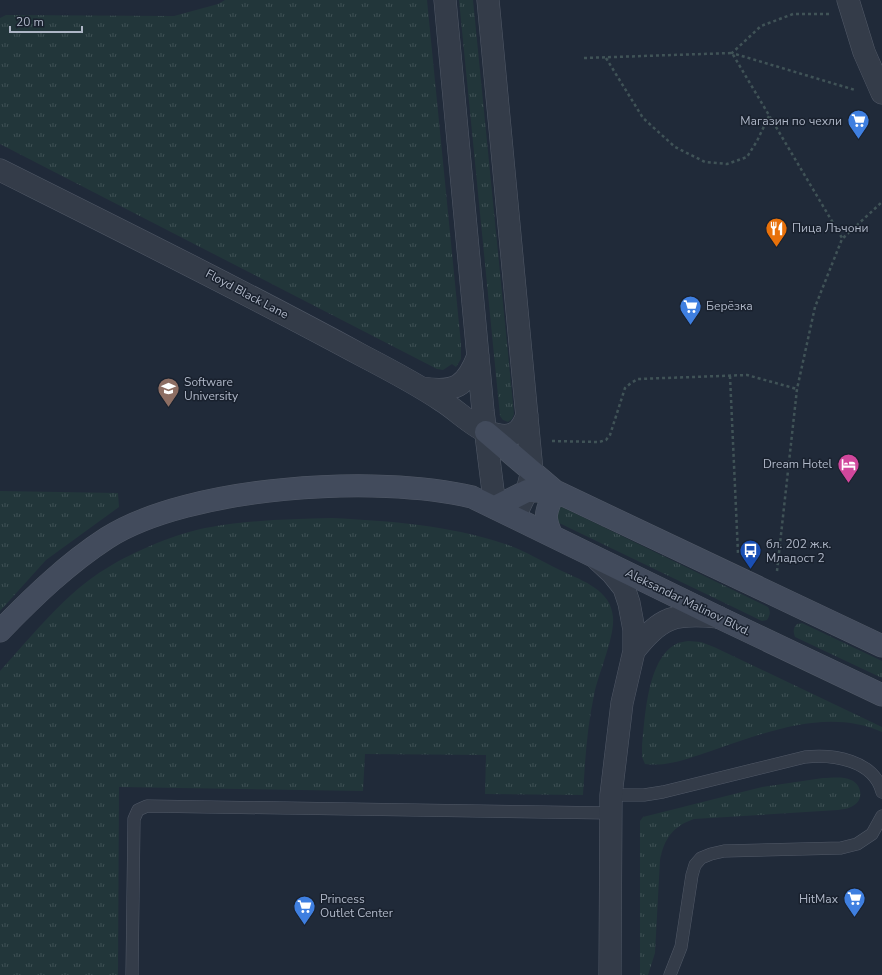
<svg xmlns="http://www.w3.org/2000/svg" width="882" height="975" font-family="'Nunito Sans',sans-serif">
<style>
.grass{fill:url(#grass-tufts)}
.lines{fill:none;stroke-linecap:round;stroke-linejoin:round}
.lane-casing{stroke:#515967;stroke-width:13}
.street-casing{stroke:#515967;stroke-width:23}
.secondary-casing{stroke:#515967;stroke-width:23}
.path{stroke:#405357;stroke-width:2.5;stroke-dasharray:3 3;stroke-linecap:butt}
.lane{stroke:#343c49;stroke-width:12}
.street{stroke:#343c49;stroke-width:22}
.secondary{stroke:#424b5c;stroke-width:22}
.labels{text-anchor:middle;stroke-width:3;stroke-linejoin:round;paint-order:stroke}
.poi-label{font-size:12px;fill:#aeb6c6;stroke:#19212e;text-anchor:start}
.street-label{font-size:12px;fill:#aeb6c6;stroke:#19212e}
</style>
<defs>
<pattern id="grass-tufts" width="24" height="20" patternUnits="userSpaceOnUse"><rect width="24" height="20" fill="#22363a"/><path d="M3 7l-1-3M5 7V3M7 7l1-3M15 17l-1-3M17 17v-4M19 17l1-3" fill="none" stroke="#405155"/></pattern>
</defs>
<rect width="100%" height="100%" fill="#202a39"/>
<!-- grass -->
<path class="grass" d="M225,0H427L461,344V359L456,367L452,364L443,370L437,369L0,144V18L6,15L174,16L218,4Z
M459,0H473L514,414L512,419L508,422L503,420L500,416Z
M0,491L118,493L119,507L46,560L0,611Z
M562,507L768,607C771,612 770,615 767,620L762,621L555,521L557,508Z
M332,518C391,521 448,525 505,544C524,550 543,562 562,571C583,581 611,590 613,617C615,637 598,674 594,695C587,728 585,761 583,795L485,794L486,755L365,754L363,791L119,787L118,975H0V671C31,637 67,591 107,568C134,551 179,532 211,527C251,520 291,519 332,518Z
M802,623L882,661V678L795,637C793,631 793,628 797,624Z
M688,641L701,642L714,647L882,727V732C827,707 764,733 711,751C689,758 668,767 645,764L642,757V747C645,718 647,659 676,644C679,642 684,642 688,641Z
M823,778C831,778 843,776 851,780C863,785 864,802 851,807C847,809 842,809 838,810L694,819C673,826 664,839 660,860L655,953L648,975H640V821L643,817L762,787Z"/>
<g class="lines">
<defs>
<path id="lane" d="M611,795H644L663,792L805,757C833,754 874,760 882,792
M132,975L134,819L138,810L147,806L611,813
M670,975L681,947L692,875L695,865L701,858L711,854L724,851L841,848L857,844L872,834L882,816"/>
<path id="street" d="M445,0L483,411L495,507
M488,0L532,471L527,491L515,516
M848,0L864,52L882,93
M0,170C122,231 243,291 363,356C390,370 417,384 442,401C455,409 475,428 487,432C509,439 520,436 527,415
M422,388C455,393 466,387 478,356
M598,560L612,573L624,588L629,603L634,630V651L622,703L611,795L610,975
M634,651C661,616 675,613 718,617"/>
<path id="secondary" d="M486,432L555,491
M495,507L527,491H555L882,646
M552,535C542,516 547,509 555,491
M0,631C33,597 67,564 107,538C189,486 378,474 472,497L718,617L882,695"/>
</defs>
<!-- lane casing -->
<use href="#lane" class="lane-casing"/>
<!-- street casing -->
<use href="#street" class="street-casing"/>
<!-- secondary casing -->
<use href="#secondary" class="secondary-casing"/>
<!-- path -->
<path class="path" d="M829,14H793L761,26L732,53L855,90
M584,58L732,53L842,238
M606,58L643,118L675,147L705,162L727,164L747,157L757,141L769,116
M730,376L738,553
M552,441L599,442L606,440L610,435L625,388L631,383L638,379L747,375L797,389
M777,571L797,389L815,307L842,239L882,202"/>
<!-- lane -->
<use href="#lane" class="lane"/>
<!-- street -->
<use href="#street" class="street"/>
<!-- secondary -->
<use href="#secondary" class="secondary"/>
</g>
<!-- icons -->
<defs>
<symbol id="supermarket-pin" viewBox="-11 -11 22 30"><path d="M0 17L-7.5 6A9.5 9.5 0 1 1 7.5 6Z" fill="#3f7fe0" stroke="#19212e"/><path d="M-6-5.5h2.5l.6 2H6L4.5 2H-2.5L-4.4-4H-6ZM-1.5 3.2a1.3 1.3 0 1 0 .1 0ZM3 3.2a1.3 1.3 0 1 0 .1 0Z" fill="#fff"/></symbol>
<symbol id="restaurant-pin" viewBox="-11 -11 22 30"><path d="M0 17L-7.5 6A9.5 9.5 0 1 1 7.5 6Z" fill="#e8710a" stroke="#19212e"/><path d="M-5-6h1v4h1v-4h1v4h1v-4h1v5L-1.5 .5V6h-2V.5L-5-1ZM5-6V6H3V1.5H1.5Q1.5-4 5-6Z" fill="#fff"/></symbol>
<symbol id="university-pin" viewBox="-11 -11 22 30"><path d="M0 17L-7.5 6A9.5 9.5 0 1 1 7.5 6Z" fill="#8d6e63" stroke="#19212e"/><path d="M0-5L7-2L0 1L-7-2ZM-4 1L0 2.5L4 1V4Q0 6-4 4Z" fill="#fff"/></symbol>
<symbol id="hotel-pin" viewBox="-11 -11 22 30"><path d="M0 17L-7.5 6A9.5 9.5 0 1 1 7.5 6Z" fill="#d1479c" stroke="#19212e"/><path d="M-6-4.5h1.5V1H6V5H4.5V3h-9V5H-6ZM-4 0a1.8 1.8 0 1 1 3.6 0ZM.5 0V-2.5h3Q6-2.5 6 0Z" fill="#fff"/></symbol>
<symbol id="bus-pin" viewBox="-11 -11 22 30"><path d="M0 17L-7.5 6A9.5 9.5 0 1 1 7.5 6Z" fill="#1a4fb4" stroke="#19212e"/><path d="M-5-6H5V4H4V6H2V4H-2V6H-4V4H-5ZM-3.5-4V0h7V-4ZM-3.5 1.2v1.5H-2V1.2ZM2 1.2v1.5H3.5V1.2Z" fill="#fff"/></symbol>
</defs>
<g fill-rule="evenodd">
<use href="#supermarket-pin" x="846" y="108" width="25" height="34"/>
<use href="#restaurant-pin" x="764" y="216" width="25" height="34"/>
<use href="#supermarket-pin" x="678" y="294" width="25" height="34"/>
<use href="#university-pin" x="156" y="376" width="25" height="34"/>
<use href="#hotel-pin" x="836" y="452" width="25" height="34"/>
<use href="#bus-pin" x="738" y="538" width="25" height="34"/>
<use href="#supermarket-pin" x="842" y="886" width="25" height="34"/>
<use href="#supermarket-pin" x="292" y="894" width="25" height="34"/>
</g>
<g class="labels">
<!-- poi labels -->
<g class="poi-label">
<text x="842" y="125" text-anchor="end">Магазин по чехли</text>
<text x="792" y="232">Пица Лъчони</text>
<text x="706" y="310">Берёзка</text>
<text x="184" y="386">Software<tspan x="184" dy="14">University</tspan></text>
<text x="832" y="468" text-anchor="end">Dream Hotel</text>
<text x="766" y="548">бл. 202 ж.к.<tspan x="766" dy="14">Младост 2</tspan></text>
<text x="320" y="903">Princess<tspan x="320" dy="14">Outlet Center</tspan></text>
<text x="838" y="903" text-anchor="end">HitMax</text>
</g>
<!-- street labels -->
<g class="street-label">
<text transform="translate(247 294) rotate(28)" y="4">Floyd Black Lane</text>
<text transform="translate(688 602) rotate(26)" y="4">Aleksandar Malinov Blvd.</text>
</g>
</g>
<!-- scale -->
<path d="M10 26v6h72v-6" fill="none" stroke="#aeb6c6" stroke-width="2"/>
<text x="16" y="26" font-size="12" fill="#aeb6c6" stroke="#19212e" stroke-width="3" paint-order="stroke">20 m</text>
</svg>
